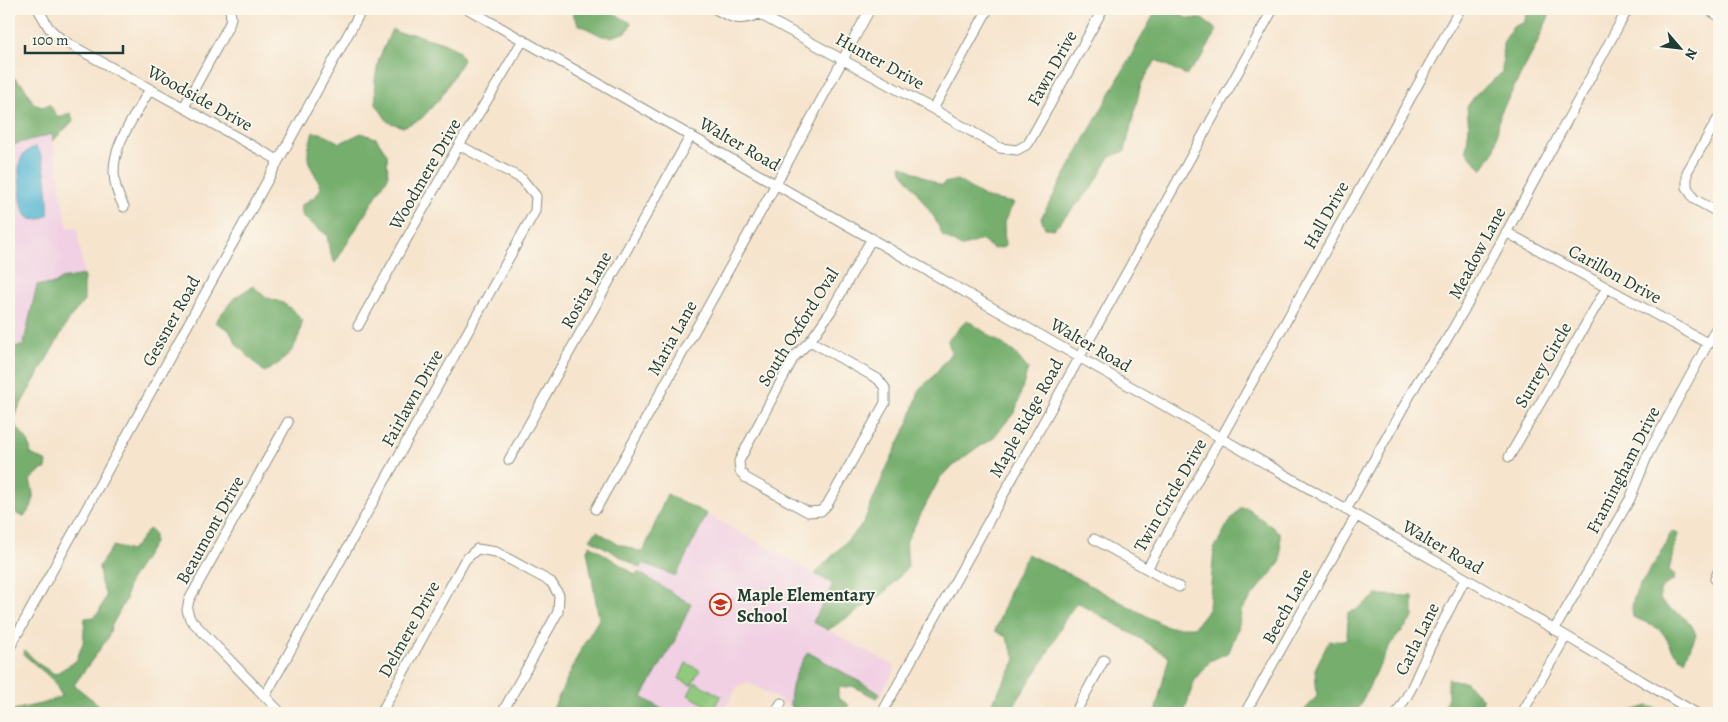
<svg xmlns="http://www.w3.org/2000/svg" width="1728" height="722" font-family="Alegreya,serif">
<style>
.built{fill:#f1d0e3}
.green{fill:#91ca7e;stroke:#588459}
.forest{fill:#74ae6d;stroke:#4a7650}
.water{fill:#53b6d2;stroke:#397a83}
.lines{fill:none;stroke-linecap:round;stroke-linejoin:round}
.minor-casing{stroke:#8a9080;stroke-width:11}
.minor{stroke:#fff;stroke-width:9}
.labels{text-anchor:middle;stroke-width:4;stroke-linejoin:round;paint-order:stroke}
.street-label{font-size:18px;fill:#1f3d34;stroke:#fbf7ec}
.poi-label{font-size:18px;font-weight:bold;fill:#1f3d34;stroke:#fbf7ec;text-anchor:start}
</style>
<rect width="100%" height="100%" fill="#fbf7ec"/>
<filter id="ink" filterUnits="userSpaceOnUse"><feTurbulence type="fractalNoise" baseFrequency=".02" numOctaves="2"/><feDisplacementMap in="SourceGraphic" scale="10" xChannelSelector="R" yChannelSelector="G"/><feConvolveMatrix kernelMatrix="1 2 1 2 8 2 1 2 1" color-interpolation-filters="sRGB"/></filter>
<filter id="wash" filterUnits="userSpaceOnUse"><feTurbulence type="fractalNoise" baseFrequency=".0096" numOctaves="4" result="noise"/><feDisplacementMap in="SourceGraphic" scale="20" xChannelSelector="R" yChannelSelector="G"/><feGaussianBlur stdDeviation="1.12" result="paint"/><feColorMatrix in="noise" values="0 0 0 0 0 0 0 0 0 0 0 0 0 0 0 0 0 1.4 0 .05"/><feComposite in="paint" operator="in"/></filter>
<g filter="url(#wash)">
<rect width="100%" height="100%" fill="#f6e4cd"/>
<!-- built -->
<path class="built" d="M52,134L65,215L68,228L77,227L84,275L61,279L55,284L37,285L23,346L9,385V146Z
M707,514L833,584L813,622L896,667L881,694L815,656L790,706L748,682L738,686L722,713H586L568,703L643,563L676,576Z"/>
<!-- green -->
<path class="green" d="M686,663L700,670L691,685L679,679Z
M695,682L721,696L713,709L688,695Z"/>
<!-- forest -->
<path class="forest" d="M570,9H606L631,23L627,32L611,37L602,36L578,24Z
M1157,9H1179L1178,12L1186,18L1202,19L1217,30L1203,56L1186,75L1156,60L1141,84L1125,151L1110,157L1092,188L1054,229L1045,228L1041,218Z
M1526,9H1552L1534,50L1500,114L1495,150L1482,170L1466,151L1469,127L1467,107L1477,93L1502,73L1503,44L1512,27L1525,22Z
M392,29L398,33L414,34L443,43L458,50L463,60L441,97L421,119L403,127L388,122L376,104L375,79L379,59Z
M9,74L23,85L34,104L43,107L49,104L58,117L71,113L73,121L53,141L52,134L9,146Z
M313,132L321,133L340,143L361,133L376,138L387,154L388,177L335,263L330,253L327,235L303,217L300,206L316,196L321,188C318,178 314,174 310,165C305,156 310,142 313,132Z
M901,165L942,186L944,183L957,180L987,198L1014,203L1004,222L1005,247L994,249L981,240L961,247L943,236L934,217L902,171Z
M84,275V301L70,318L12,420L29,443L31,454L47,462L46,469L41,470L30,480C34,494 36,506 24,516L18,515L9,505L10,347L23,346L37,285L55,284L61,279Z
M253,286L265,297L283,303L295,312L302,321C298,349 287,360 264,372L237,345L229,330L215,322L234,298Z
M967,320L1014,352L1028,369L1015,412L992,439L967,455L941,476L906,542L908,567L882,595L828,630L813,622L833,584L815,574L863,524L887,467L910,419L920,388L932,378L951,353L948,340Z
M667,494L707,514L676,576L643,563L640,568L590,539L597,531L616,543L641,552L645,548Z
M1240,508H1247L1280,533L1281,561L1242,609L1238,629L1229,652L1210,661L1195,679L1184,713H1153L1156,709L1169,657L1141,639L1077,602L1064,621L1045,658L1009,713H986L1016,660L1006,637L995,631L1011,587L1027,554L1069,574L1167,627H1194L1209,608L1214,549L1226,527Z
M149,529L154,533V543L128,584L126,599L112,625L108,638L74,685L99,705L102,713H9V711L45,703L62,696L52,679L23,654L24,650L40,665L55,674L76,661L83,643L85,618L93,617L99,612L106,596L101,583L99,566L113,546L131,551Z
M1672,531L1678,534L1669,570L1675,575L1674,580L1667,584L1660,590V599C1664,603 1668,609 1673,611C1684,617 1692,622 1696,635L1685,660C1672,655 1670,642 1662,632C1656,625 1641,621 1633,617C1627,592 1653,570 1663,549C1666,543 1668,537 1672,531Z
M590,545L636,575L638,572L691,604L674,642L642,697L668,713H551L582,647L599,619L587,550Z
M1377,595L1413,596V618L1390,645L1356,713H1302L1317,696L1315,669L1329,641H1342L1347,638L1348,613L1356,610Z
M808,652L815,656L881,694L876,698L852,686L838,688V698L849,705L846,709L830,711L828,713C812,713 804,714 790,706C790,686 796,669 808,652Z
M1448,679L1466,682L1483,699L1480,713H1441L1448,697Z
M1648,706L1664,711L1665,713H1624Z"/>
<!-- water -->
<path class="water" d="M36,147C46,156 49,202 48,215C23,231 21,203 20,186C19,177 18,167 21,159C24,152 30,149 36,147Z"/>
</g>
<g filter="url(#ink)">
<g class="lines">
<defs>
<path id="minor" d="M38,9L49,28L62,40L278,160
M468,9L1221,438L1566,636L1696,713
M715,9C734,19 738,22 759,14L933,109L1000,148L1017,150L1028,144L1103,9
M1707,9L1719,16
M184,107L229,25L231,18L230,9
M933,109L988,9
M1719,117L1687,172V187L1694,199L1719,213
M124,207C98,161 128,129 150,89
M1506,232L1709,344
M358,326L459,145L494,89L523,40
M810,341L878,379L885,388V403L827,505L821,511L808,512L746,478L740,471L739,461L794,357L810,341L831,311L872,238
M1509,457L1606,289
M509,460L691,135
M596,509L776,184L870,9
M1346,510L1418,381L1444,344L1468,303L1626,12L1631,9
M1094,539L1179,587
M1147,569L1221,438L1460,9
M1715,579L1719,570
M1554,630L1630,499L1648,454L1719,323
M9,649L362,9
M265,696L535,211L536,196L522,179L459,145
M281,713L190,619L187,610L189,600L288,422
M381,713L465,560L477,549L496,552L551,582L559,595L558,612L502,713
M775,713L781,703
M882,713L1273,9
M1075,713L1104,660
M1245,713L1356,516
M1397,713L1411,689L1431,645L1465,579
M1522,713L1566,636"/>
</defs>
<!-- minor casing -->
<use href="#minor" class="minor-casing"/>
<!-- minor -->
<use href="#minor" class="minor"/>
</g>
</g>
<!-- icons -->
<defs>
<symbol id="school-ring" viewBox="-11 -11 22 22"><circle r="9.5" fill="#fbf7ec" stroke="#c8321e" stroke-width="1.5"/><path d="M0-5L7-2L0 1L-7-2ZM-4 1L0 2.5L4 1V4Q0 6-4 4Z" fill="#c8321e"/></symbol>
</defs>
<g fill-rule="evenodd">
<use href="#school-ring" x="708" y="592" width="25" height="25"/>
</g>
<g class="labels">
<!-- street labels -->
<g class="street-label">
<text transform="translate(880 61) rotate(29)" y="6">Hunter Drive</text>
<text transform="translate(1052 68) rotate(-61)" y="6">Fawn Drive</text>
<text transform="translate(200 98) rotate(29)" y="6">Woodside Drive</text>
<text transform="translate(740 144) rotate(30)" y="6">Walter Road</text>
<text transform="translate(425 174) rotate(-60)" y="6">Woodmere Drive</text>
<text transform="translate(1326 215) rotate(-61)" y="6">Hall Drive</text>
<text transform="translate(1477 253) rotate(-62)" y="6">Meadow Lane</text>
<text transform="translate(1615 274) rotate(29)" y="6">Carillon Drive</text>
<text transform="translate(586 290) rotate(-61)" y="6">Rosita Lane</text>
<text transform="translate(171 321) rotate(-61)" y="6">Gessner Road</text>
<text transform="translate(798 327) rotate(-58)" y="6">South Oxford Oval</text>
<text transform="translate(672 338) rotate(-61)" y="6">Maria Lane</text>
<text transform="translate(1091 345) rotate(30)" y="6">Walter Road</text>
<text transform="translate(1543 365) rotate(-60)" y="6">Surrey Circle</text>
<text transform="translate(412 398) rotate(-61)" y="6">Fairlawn Drive</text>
<text transform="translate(1026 418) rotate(-61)" y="6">Maple Ridge Road</text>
<text transform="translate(1623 470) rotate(-63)" y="6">Framingham Drive</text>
<text transform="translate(1170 495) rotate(-60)" y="6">Twin Circle Drive</text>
<text transform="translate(210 530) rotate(-61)" y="6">Beaumont Drive</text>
<text transform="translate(1443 547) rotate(30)" y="6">Walter Road</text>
<text transform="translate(1287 606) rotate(-61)" y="6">Beech Lane</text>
<text transform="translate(409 629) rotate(-61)" y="6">Delmere Drive</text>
<text transform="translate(1417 639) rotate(-64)" y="6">Carla Lane</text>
</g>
<!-- poi labels -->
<g class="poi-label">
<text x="737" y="601">Maple Elementary<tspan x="737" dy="21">School</tspan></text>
</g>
</g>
<!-- margin -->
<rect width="1728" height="722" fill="none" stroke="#fbf7ec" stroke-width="30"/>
<!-- north arrow -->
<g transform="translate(1680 48) rotate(118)" stroke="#fbf7ec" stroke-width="4" paint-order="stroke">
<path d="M0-4L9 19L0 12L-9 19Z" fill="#1f3d34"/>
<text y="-8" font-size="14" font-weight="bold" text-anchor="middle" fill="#1f3d34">N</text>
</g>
<!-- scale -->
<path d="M25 45v8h98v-8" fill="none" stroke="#1f3d34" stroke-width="2.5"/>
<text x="32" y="45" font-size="15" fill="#1f3d34" stroke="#fbf7ec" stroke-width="4" paint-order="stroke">100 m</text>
</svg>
